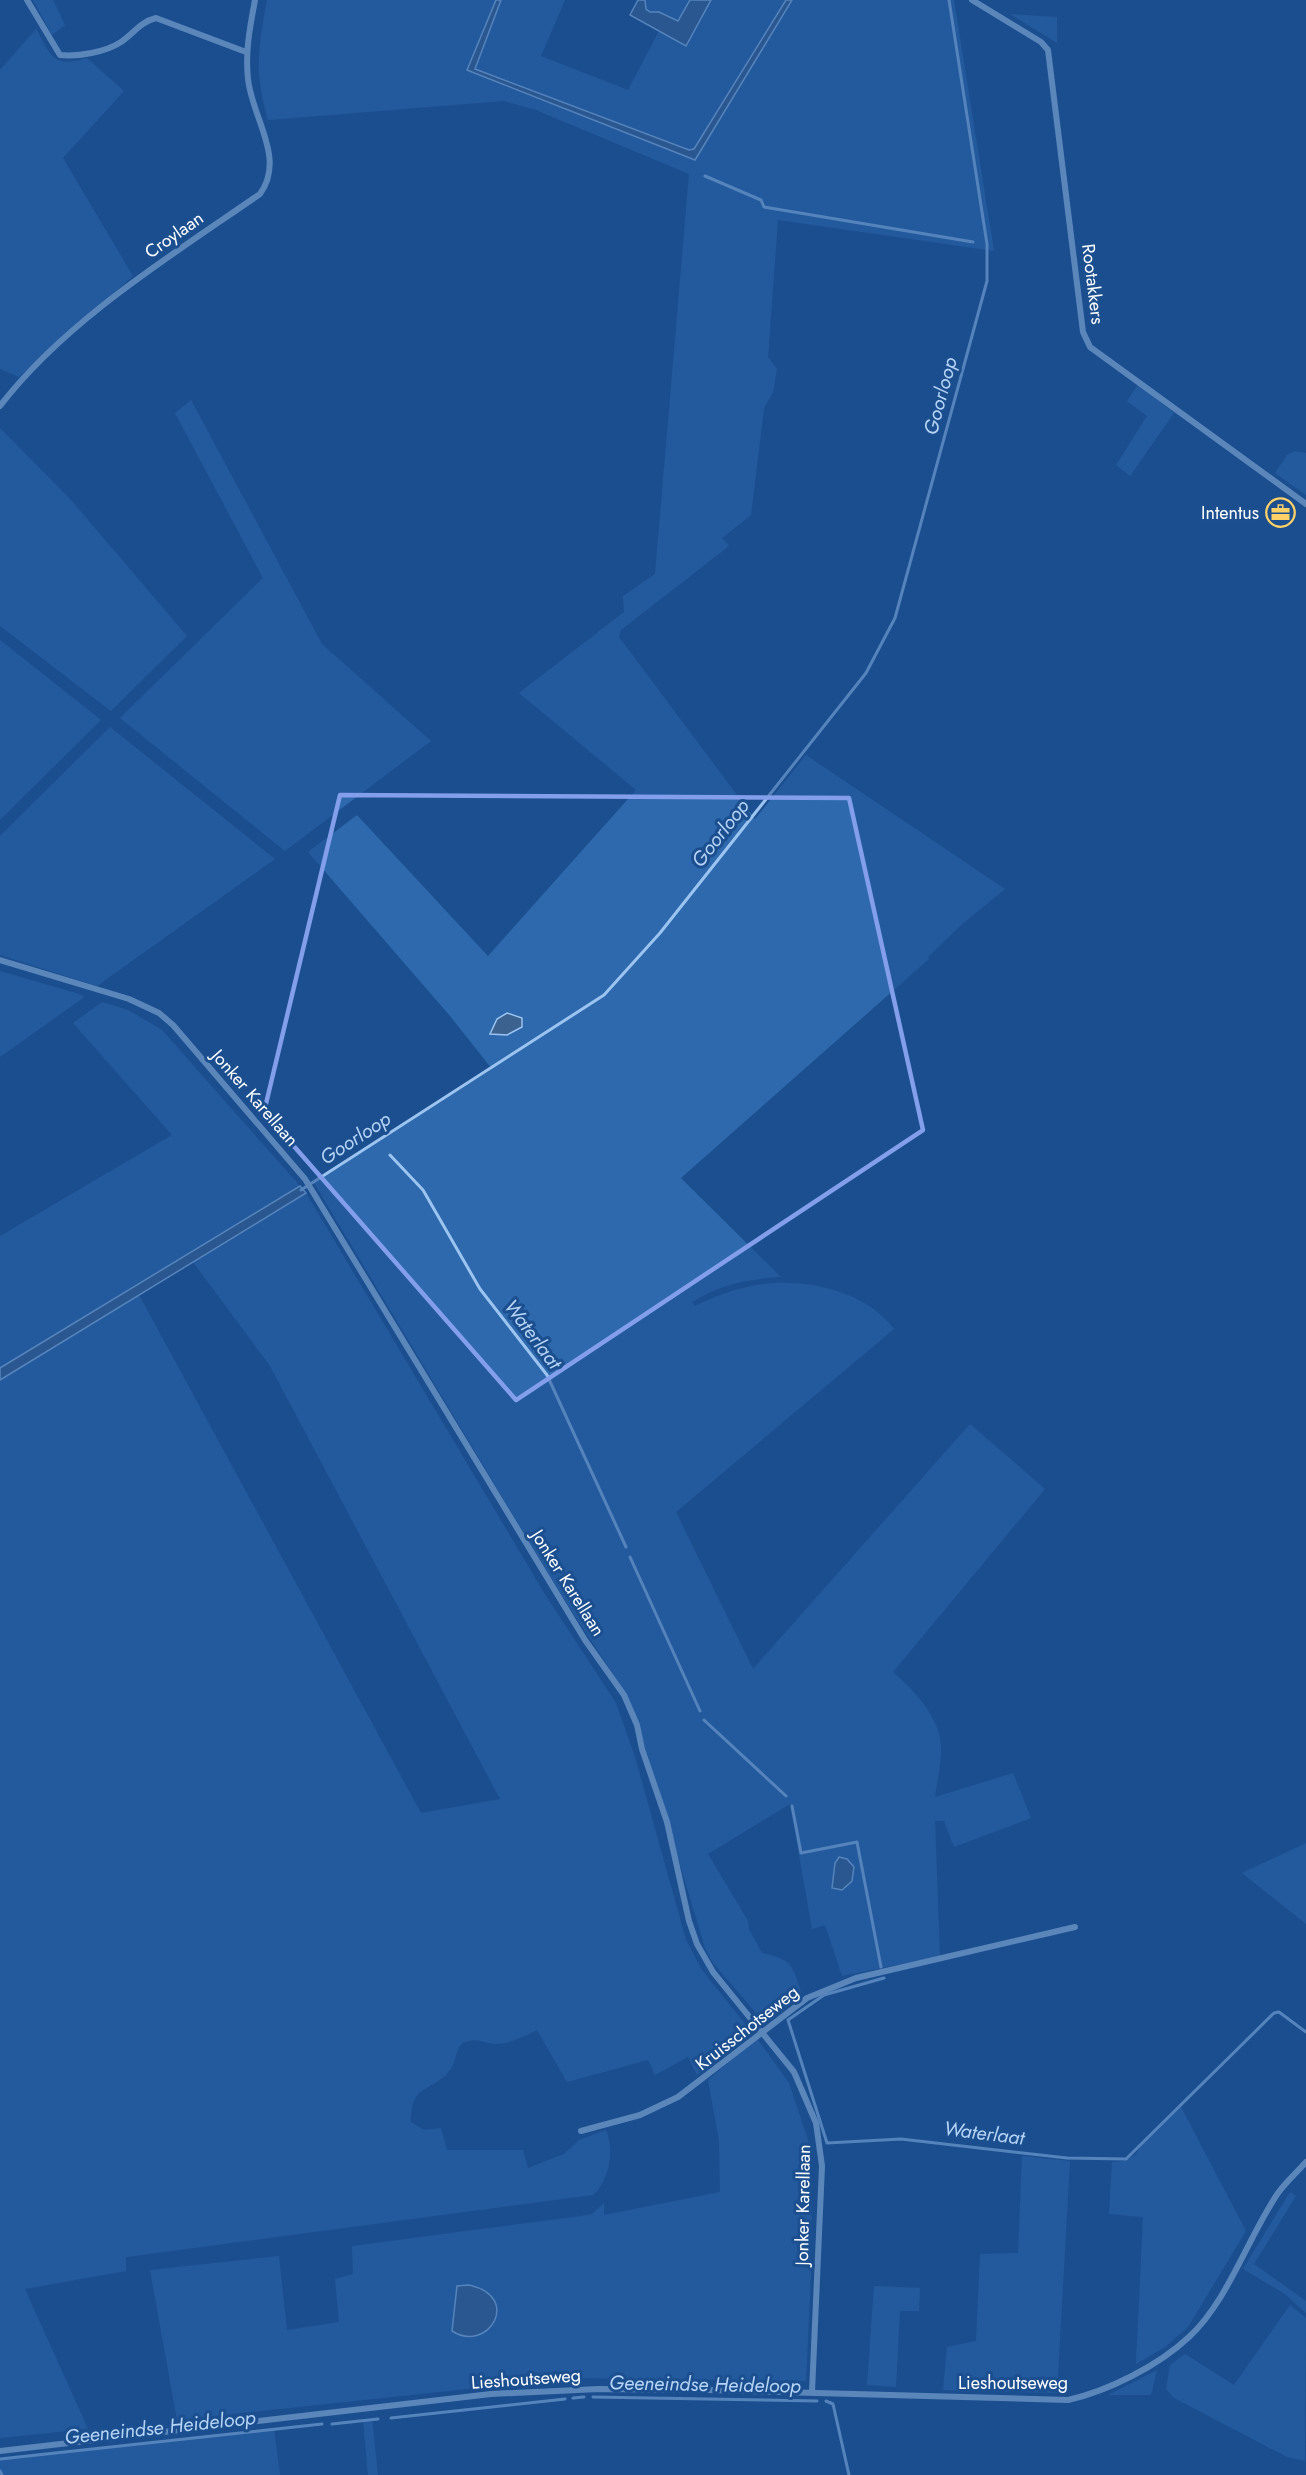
<svg xmlns="http://www.w3.org/2000/svg" width="1306" height="2475" font-family="Jost,sans-serif">
<style>
.green{fill:#2e69ad;fill-rule:evenodd}
.water{fill:#3c6290;stroke:#9cc4f0;stroke-width:1.5}
.lines{fill:none;stroke-linecap:round;stroke-linejoin:round}
.stream{stroke:#9cc4f0;stroke-width:3}
.minor{stroke:#a9c9ee;stroke-width:6}
.marked{fill:none;stroke:#839eea;stroke-width:4.5;stroke-linejoin:round}
.labels{text-anchor:middle;stroke-width:6;stroke-linejoin:round;paint-order:stroke}
.street-label{font-size:18px;fill:#fff;stroke:#1b4f8f}
.poi-label{font-size:18px;fill:#fff;stroke:#1b4f8f;text-anchor:end}
.water-label{font-size:20px;font-style:italic;fill:#b5d3f5;stroke:#1b4f8f}
</style>
<rect width="100%" height="100%" fill="#1b4f8f"/>
<!-- green -->
<path class="green" d="M33,0H53L65,25L52,35Z
M267,0H496L467,69L697,153L792,0H954L994,251L778,220L768,357L777,369L773,392L764,408L751,515L722,538L729,546L621,630L619,637L755,819L806,755L1005,889L960,926L928,957L929,959L681,1178L781,1277C748,1279 721,1284 692,1302L695,1306C712,1298 728,1291 747,1287C795,1275 864,1288 894,1329L676,1512L753,1669L970,1424L1045,1489L893,1672C914,1690 939,1717 941,1745C942,1762 937,1780 935,1797L1013,1773L1031,1818L954,1847L944,1821H935L940,1956L842,1976L825,1925L812,1929L790,1804L708,1854L748,1921L749,1929L762,1953C793,1959 793,1967 802,1995L764,2022L713,1963L705,1948L635,1714L619,1683L558,1590L314,1183L492,1069L450,1016L308,852L357,815L488,956L636,790L519,693L624,612L623,596L655,574L689,174L536,110L504,101L268,120C254,72 258,49 267,0ZM516,1015L522,1018L523,1024L507,1035L490,1034L497,1019ZM835,1863L854,1867L852,1881L832,1888Z
M501,0H565L541,56L628,90L659,31L686,46L711,0H786L694,149L689,150L474,69Z
M645,0H690L679,21L660,12H650L646,9Z
M1010,14L1057,17V43Z
M36,29C52,57 52,68 87,58L124,91L63,158L133,276L19,377L0,369V70Z
M1138,384L1174,413L1130,476L1116,465L1147,416L1127,401Z
M191,400L322,644L431,741L285,851L120,718L263,578L175,413Z
M0,428L71,500L187,636L111,711L0,626Z
M1295,451L1306,453V495L1275,473L1287,455Z
M0,640L101,720L0,820Z
M110,727L275,859L97,986L0,955V836Z
M0,971L76,993L84,996L83,998L0,1057Z
M102,1002L128,1010L162,1030L300,1186L0,1368V1236L172,1135L73,1023Z
M306,1193L546,1596L616,1703L635,1757L686,1940L702,1970L750,2030L697,2075L688,2057L655,2075L648,2060L567,2082L537,2030C527,2035 509,2044 497,2044C486,2044 477,2037 465,2042C455,2046 457,2062 450,2070C432,2093 411,2082 411,2122L424,2130L441,2128L447,2150H523L528,2168L564,2154L579,2140L606,2130C615,2150 609,2181 593,2195L126,2257V2271L25,2289L88,2429L0,2438V1380L139,1295L421,1813L500,1799L270,1366L193,1262Z
M1306,1843V1924L1242,1873Z
M758,2040L789,2083L812,2152L811,2275L806,2381L571,2378L177,2420L150,2270L279,2256L287,2330L339,2322L335,2279L353,2274L352,2246L581,2216L592,2214L604,2203V2215L720,2192L719,2140L708,2080L753,2041Z
M1180,2105L1246,2231L1188,2327L1165,2347L1136,2364L1143,2217L1109,2214L1112,2162L1123,2161L1135,2155L1144,2141Z
M1022,2156L1070,2161L1057,2393L943,2390L947,2347L976,2341L980,2254L1018,2253Z
M1290,2192L1296,2196L1254,2264L1306,2301V2313L1285,2294L1243,2269Z
M874,2286L920,2288L919,2311H900L896,2387L867,2385Z
M1290,2305L1306,2318L1305,2461L1287,2457L1174,2398L1166,2389L1170,2365L1185,2354L1234,2385Z
M1157,2370L1151,2395H1108Z
M372,2419L378,2475H368L363,2420Z
M274,2429L280,2475H0V2459Z"/>
<!-- water -->
<path class="water" d="M496,0H501L475,69L689,150L694,149L786,0H792L695,160L467,70Z
M638,0H645L646,9L650,12H659L678,21L690,0H711L686,46L630,15Z
M507,1013L522,1018V1027L507,1035L490,1034L497,1019Z
M300,1186L306,1193L0,1380V1368Z
M839,1857L847,1859L854,1867L852,1881L842,1890L832,1888L835,1863Z
M469,2285C523,2297 488,2354 452,2331L457,2286Z"/>
<g class="lines">
<!-- stream -->
<path class="stream" d="M705,176L761,200L764,207L973,242
M390,1155L423,1190L480,1289L547,1375L626,1547
M301,1190L604,995L660,933L866,673L895,618L987,281V244L949,0
M630,1557L700,1711
M704,1720L786,1796
M792,1806L801,1853L857,1842L881,1967
M884,1978L824,1995L788,2020L827,2143L901,2139L1067,2158L1126,2159L1274,2013L1279,2012L1306,2032
M593,2397L817,2401
M573,2398L584,2397
M826,2401L833,2404L849,2475
M391,2418L565,2399
M332,2424L378,2419
M0,2459L322,2424
M0,2471L2,2475"/>
<!-- minor -->
<path class="minor" d="M27,0L60,55C78,57 106,52 121,42C134,33 140,22 156,18L246,52
M972,0L1041,42L1048,50L1083,332L1090,347L1306,504
M0,406C66,320 172,255 260,194C286,158 252,118 248,79C245,51 250,27 255,0
M0,960L129,999L159,1013L173,1025L305,1179L585,1640L624,1695L637,1725L642,1749L667,1822L689,1921L697,1944L713,1972L794,2072L816,2123L822,2166L812,2392
M581,2131L640,2115L678,2097L807,1998L856,1978L1075,1927
M0,2451L491,2394L599,2389L707,2390L1068,2400C1108,2391 1158,2366 1189,2337C1228,2301 1248,2237 1278,2193C1286,2182 1297,2172 1306,2162"/>
</g>
<!-- marked area -->
<path d="M0 0H1306V2475H0ZM340,795L849,798L923,1130L516,1400L264,1112Z" fill="#1b4f8f" fill-opacity=".55" fill-rule="evenodd"/>
<path class="marked" d="M340,795L849,798L923,1130L516,1400L264,1112Z"/>
<!-- icons -->
<defs>
<symbol id="office-ring" viewBox="-11 -11 22 22"><circle r="9.5" fill="#1b4f8f" stroke="#ffd166" stroke-width="1.5"/><path d="M-6-3h4V-5.5h4V-3h4V5H-6ZM-1-4.5V-3h2v-1.5ZM-6 0V1H6V0Z" fill="#ffd166"/></symbol>
</defs>
<g fill-rule="evenodd">
<use href="#office-ring" x="1264" y="496" width="33" height="33"/>
</g>
<g class="labels">
<!-- street labels -->
<g class="street-label">
<text transform="translate(174 235) rotate(-35)" y="6">Croylaan</text>
<text transform="translate(1093 284) rotate(83)" y="6">Rootakkers</text>
<text transform="translate(255 1098) rotate(49)" y="6">Jonker Karellaan</text>
<text transform="translate(568 1583) rotate(58)" y="6">Jonker Karellaan</text>
<text transform="translate(747 2028) rotate(-38)" y="6">Kruisschotseweg</text>
<text transform="translate(803 2205) rotate(-89)" y="6">Jonker Karellaan</text>
<text transform="translate(526 2379) rotate(-4)" y="6">Lieshoutseweg</text>
<text x="1013" y="2389">Lieshoutseweg</text>
</g>
<!-- poi labels -->
<g class="poi-label">
<text x="1259" y="519">Intentus</text>
</g>
<!-- water labels -->
<g class="water-label">
<text transform="translate(940 396) rotate(-75)" y="7">Goorloop</text>
<text transform="translate(720 833) rotate(-52)" y="7">Goorloop</text>
<text transform="translate(355 1138) rotate(-33)" y="7">Goorloop</text>
<text transform="translate(533 1334) rotate(53)" y="7">Waterlaat</text>
<text transform="translate(984 2133) rotate(7)" y="7">Waterlaat</text>
<text transform="translate(705 2384) rotate(1)" y="7">Geeneindse Heideloop</text>
<text transform="translate(160 2427) rotate(-6)" y="7">Geeneindse Heideloop</text>
</g>
</g>
</svg>
